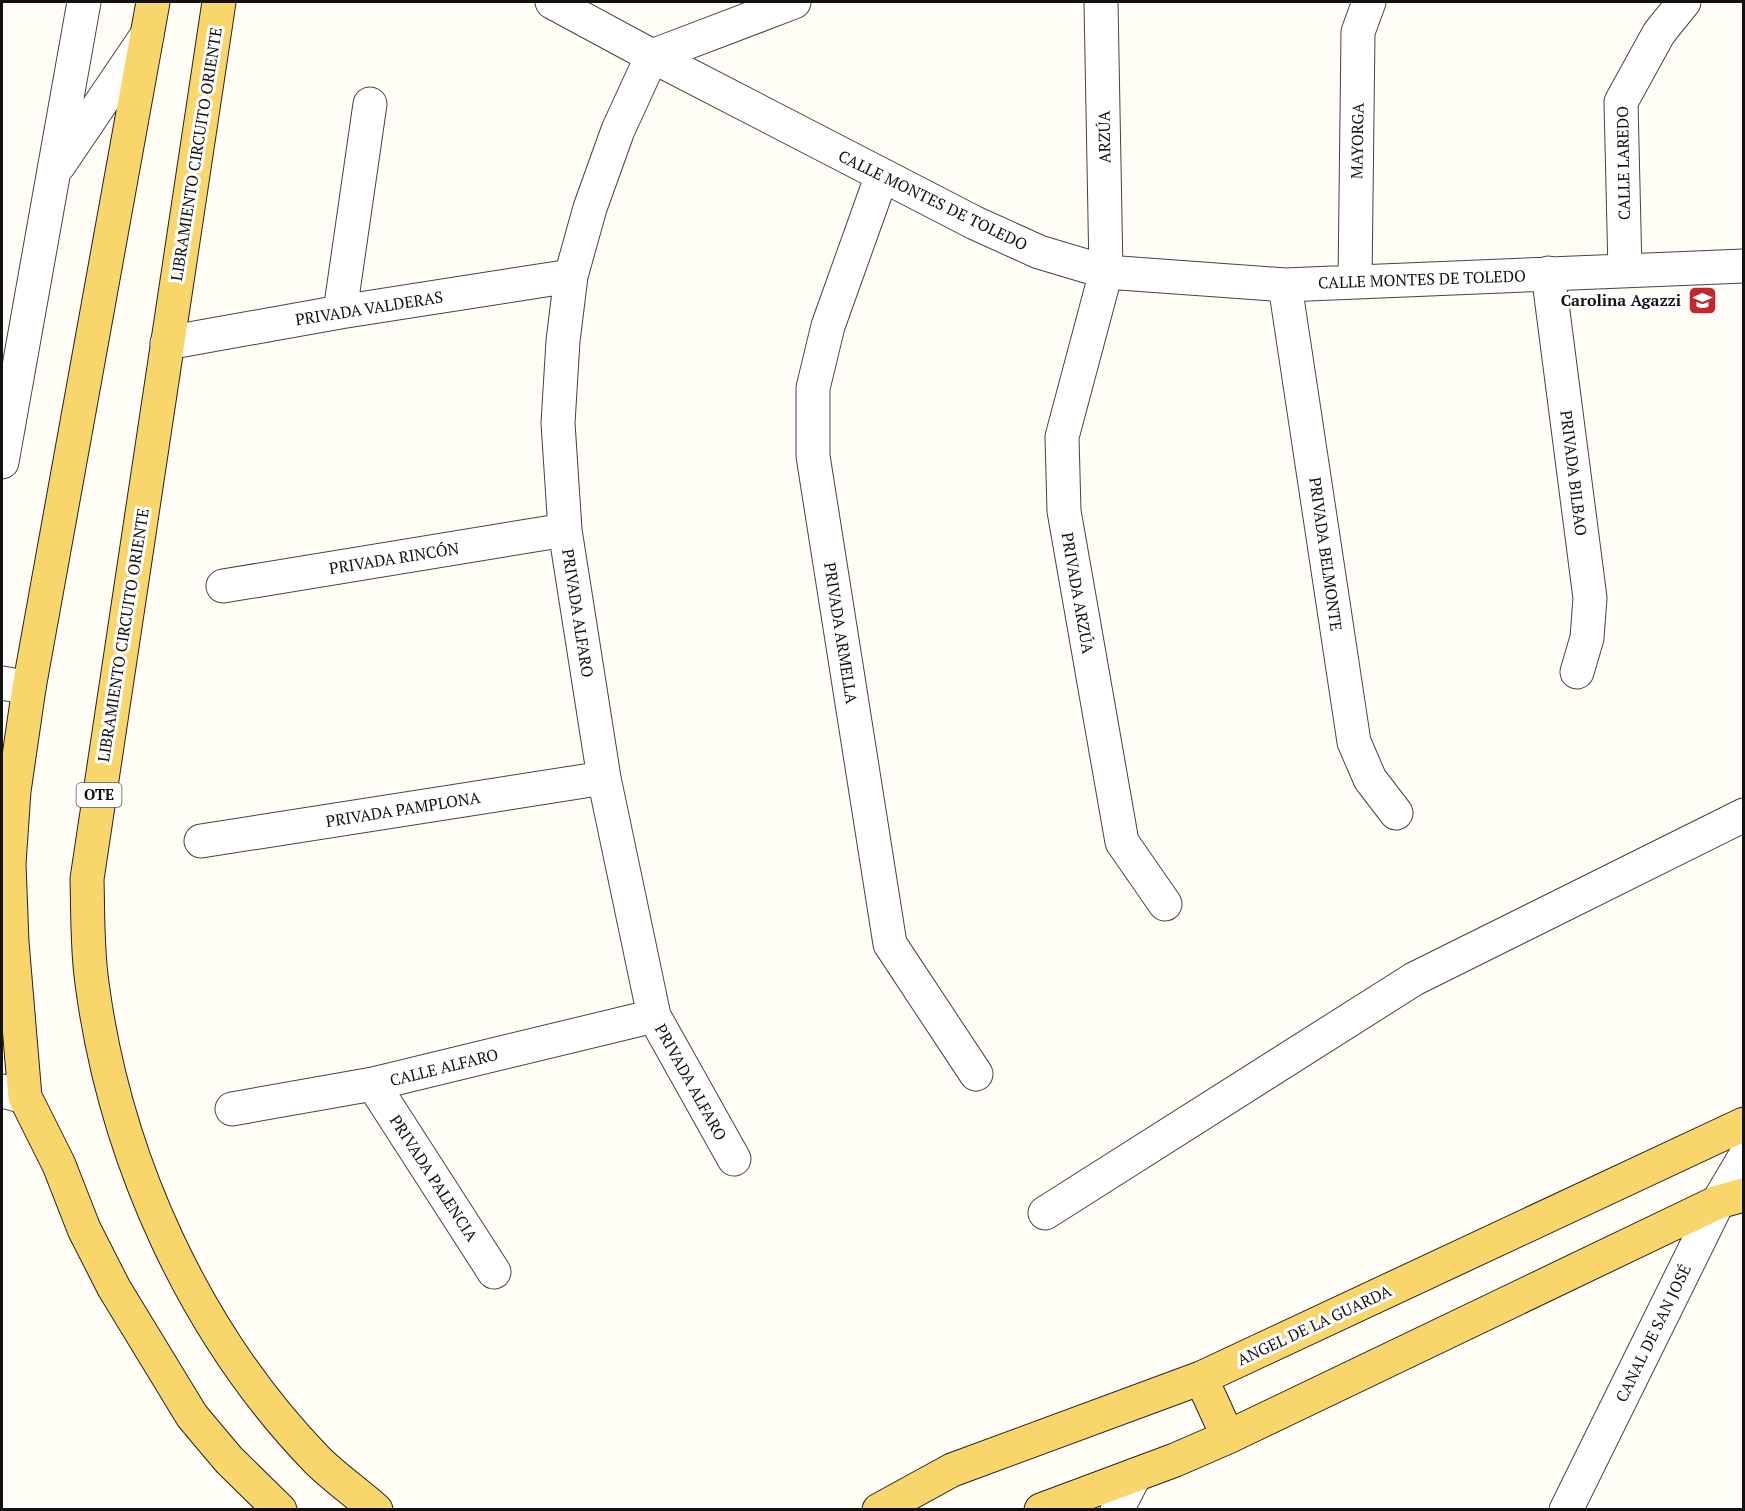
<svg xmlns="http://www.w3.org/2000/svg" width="1745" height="1511" font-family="'PT Serif',serif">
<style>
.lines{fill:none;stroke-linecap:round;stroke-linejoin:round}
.minor-casing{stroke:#444;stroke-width:35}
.major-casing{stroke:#222;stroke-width:35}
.minor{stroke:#fff;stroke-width:33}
.major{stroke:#f9d66b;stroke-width:33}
.labels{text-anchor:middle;stroke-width:6;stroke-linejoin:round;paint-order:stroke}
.shield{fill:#fff;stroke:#585858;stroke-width:1.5}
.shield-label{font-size:15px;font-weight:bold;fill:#111}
.street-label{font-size:16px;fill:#111;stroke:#fff}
.poi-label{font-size:16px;font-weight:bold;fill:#111;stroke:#fff;text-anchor:end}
</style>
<rect width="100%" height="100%" fill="#fffdf5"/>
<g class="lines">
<defs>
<path id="minor" d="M552,2L652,56L975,223L1039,252L1106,272L1285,285L1744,266
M1101,2L1106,272L1062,437L1064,511L1122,842L1165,904
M59,165L147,35
M882,175L828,326L813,388V456L890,944L976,1074
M1625,271L1621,102L1659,33L1684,2
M1548,273L1590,598L1587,638L1577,672
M1355,282L1358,32L1369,2
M1285,285L1354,742L1370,779L1396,813
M340,312L370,104
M167,343L340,312L571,276
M2,462L84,2
M223,586L565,530
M2,683L29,688
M201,841L604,778
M373,1084L494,1272
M2,1091L25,1097
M232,1109L373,1084L654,1016
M734,1159L654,1016L604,778L565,530L558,423L563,341L571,276L590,208L618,130L652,56L794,2
M1045,1213L1414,979L1744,815
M1117,1510L1135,1475
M1566,1510L1718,1202L1744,1158"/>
<path id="major" d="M153,2L29,688L14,791L9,864L12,942L25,1097L59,1165L84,1229L114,1288L192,1416L229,1460L280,1510
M219,2L87,879C88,913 87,949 92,983C115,1158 194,1333 317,1460C335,1478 357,1493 376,1510
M1201,1378L1228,1437
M879,1510L952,1470L1201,1378L1744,1124
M1041,1510L1175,1460L1228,1437L1718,1202L1744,1195"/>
</defs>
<!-- minor casing -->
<use href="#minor" class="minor-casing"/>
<!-- major casing -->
<use href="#major" class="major-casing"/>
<!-- minor -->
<use href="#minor" class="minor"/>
<!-- major -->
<use href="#major" class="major"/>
</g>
<!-- icons -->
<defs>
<symbol id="school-square" viewBox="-11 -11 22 22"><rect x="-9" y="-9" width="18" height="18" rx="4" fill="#c4262e" stroke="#fff"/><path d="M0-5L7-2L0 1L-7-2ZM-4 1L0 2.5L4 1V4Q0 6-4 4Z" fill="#fff"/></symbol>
</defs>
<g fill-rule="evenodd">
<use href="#school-square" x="1686" y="284" width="33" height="33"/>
</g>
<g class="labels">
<!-- shield labels -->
<rect class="shield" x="76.5" y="783" width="45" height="24" rx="4.5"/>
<g class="shield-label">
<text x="99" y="800">OTE</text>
</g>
<!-- street labels -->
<g class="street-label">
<text transform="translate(1104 137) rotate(-91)" y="6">ARZÚA</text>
<text transform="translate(1357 141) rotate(-89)" y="6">MAYORGA</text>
<text transform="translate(196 154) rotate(-81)" y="6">LIBRAMIENTO CIRCUITO ORIENTE</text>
<text transform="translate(1623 163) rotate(-91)" y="6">CALLE LAREDO</text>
<text transform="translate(933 200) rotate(26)" y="6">CALLE MONTES DE TOLEDO</text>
<text transform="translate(1422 279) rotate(-2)" y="6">CALLE MONTES DE TOLEDO</text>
<text transform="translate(369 308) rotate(-9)" y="6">PRIVADA VALDERAS</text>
<text transform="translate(1574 473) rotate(83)" y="6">PRIVADA BILBAO</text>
<text transform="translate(1326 554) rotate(82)" y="6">PRIVADA BELMONTE</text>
<text transform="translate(394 558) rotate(-9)" y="6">PRIVADA RINCÓN</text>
<text transform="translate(1078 593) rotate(80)" y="6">PRIVADA ARZÚA</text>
<text transform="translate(578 613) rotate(81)" y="6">PRIVADA ALFARO</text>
<text transform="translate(841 633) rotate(81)" y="6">PRIVADA ARMELLA</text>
<text transform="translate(123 635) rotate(-81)" y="6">LIBRAMIENTO CIRCUITO ORIENTE</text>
<text transform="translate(403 809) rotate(-9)" y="6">PRIVADA PAMPLONA</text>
<text transform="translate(444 1067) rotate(-14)" y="6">CALLE ALFARO</text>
<text transform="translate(691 1082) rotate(61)" y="6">PRIVADA ALFARO</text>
<text transform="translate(434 1178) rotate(57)" y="6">PRIVADA PALENCIA</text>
<text transform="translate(1314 1325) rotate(-25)" y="6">ANGEL DE LA GUARDA</text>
<text transform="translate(1653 1333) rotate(-64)" y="6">CANAL DE SAN JOSÉ</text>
</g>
<!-- poi labels -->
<g class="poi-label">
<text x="1681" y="306">Carolina Agazzi</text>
</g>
</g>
<!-- border -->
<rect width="1745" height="1511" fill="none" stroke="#111111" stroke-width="6"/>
</svg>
